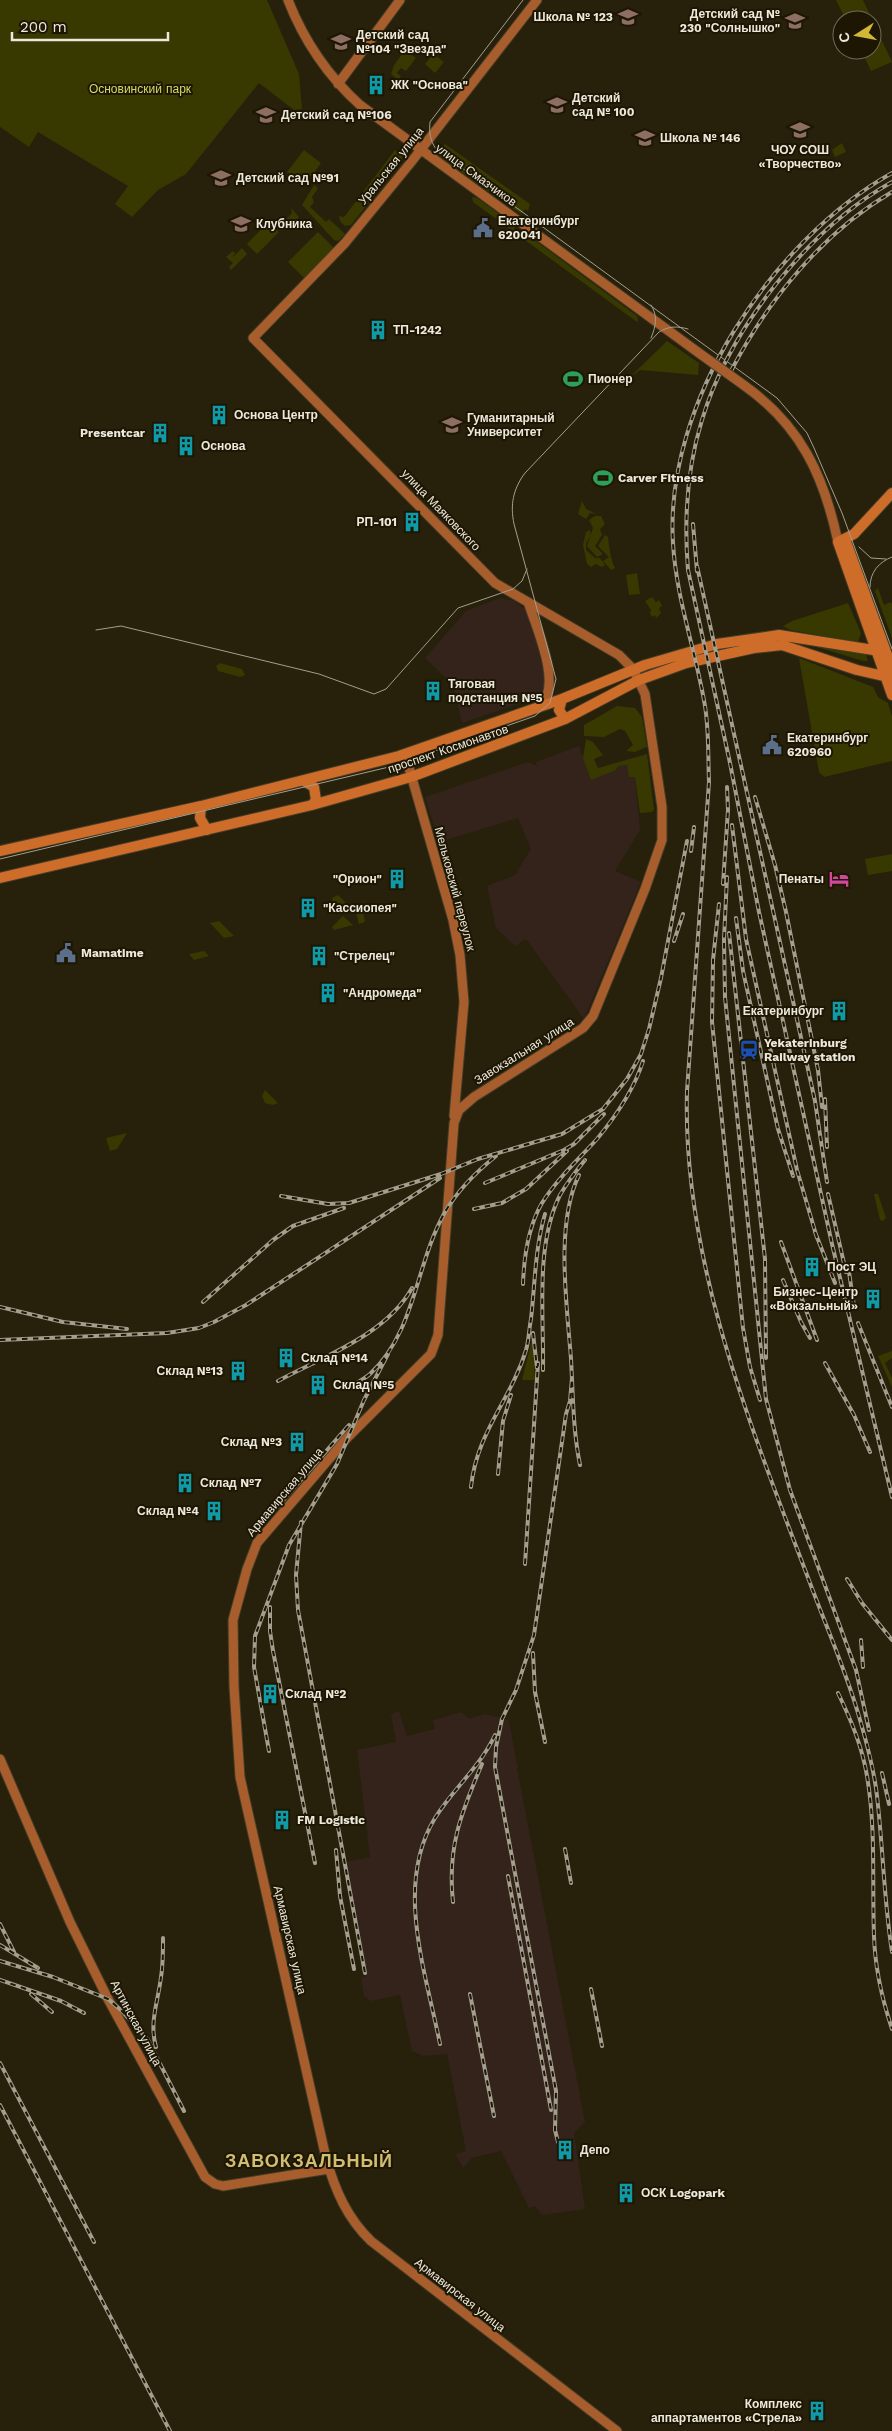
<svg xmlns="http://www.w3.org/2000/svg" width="892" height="2431" font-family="'Work Sans',sans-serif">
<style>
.commercial{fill:#34231b}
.green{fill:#373900}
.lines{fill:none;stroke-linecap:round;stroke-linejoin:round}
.secondary-casing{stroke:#433c28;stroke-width:11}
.primary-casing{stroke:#433c28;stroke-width:12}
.secondary{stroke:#a85d2d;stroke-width:9}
.primary{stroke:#ce6c2a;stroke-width:10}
.tram{stroke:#a39e8e;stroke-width:1}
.rail-casing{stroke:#a39e8e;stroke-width:4}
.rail{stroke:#1d1603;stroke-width:2;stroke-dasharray:5.5;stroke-linecap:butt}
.secondary-bridge-casing{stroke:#433c28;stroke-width:11;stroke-linecap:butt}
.secondary-bridge{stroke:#a85d2d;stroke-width:9}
.labels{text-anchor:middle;stroke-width:4;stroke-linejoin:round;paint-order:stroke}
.poi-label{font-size:12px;font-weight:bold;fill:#ece8db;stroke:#1d1603;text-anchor:start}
.park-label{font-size:12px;fill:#d2da65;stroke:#1d1603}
.street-label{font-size:12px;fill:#ece8db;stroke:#1d1603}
.district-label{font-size:18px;font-weight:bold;letter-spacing:1px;fill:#d1be71;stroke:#1d1603}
</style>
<rect width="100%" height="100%" fill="#27200b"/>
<!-- commercial -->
<path class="commercial" d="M500,598L514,601L528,611L545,672V687L541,696L462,723L453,685L425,658L466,611Z
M579,746L591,779L618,766L627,765L635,777L640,830L615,871L641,882L584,1019L526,939L515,946L496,928L487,886L515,875L531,849L518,818L439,842L425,797L528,762L537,766L536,762Z
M399,1711L407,1736L435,1729L433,1720L462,1712L469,1719L485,1714L509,1720L517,1765H519L517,1768L585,2122L574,2133L585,2209L542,2215L535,2206L529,2208L501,2151L472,2158L463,2168L455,2154L466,2151L447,2054L423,2056L412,2051L400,1995L371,2001L364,1996L361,1978L367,1976L346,1862L370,1857L357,1750L396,1742L391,1714Z"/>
<!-- green -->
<path class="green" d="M0,0H267L299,74L302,109L294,110L259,83L186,174L158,190L132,217L115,204L128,186L38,132L29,147L0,127Z
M836,0H863L892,62L871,71L861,50H872V20H846Z
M405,50L416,58L406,71L401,68L397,73L401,76L398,80L391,74L394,65Z
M433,54L444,62L435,73L425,64Z
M842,143L846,152L835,157L832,150Z
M445,144L530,204L528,211L525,209L521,214L436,155Z
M304,150L321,163L312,176L295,178L287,172Z
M395,150L402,156V161L351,225L345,226L340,221L339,216L344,217Z
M314,185L318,188L312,197L314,202L310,207L326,222L329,219L345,234L338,241L334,240L302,205Z
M472,197L477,198L515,225L514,232L473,202Z
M291,208L299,217L296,221L293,219L284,227L282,224L292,213Z
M268,222L279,232L257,254L247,244Z
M318,232L335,249L305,279L288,262Z
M521,233H525L637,316L638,320L637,322L518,235Z
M242,248L247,254L231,270L229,267L233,263L226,257L233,251L235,253L233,257Z
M667,341L699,363L698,375L640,370L630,377Z
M582,501L586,509L596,514L590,513L586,519L578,514Z
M595,516H601L605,524L600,529L602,535L595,546L603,554L597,557L587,546L593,528L589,520Z
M590,530L591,535L586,543V550L595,558H600L605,565L602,567L596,564L591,567L587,564L583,545L586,532Z
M605,535L608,537C609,546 611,561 615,568L611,570L603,561L609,557L598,546Z
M637,573L640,594L629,595L626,575Z
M878,588L884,605L891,602L892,605V638L875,591Z
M652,597L656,602L659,600L662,606L659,608L661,613L656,618L655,615L652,617L650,613L651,610L645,601Z
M848,603L861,633L858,642L790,630L783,626L792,621Z
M797,641L866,654L868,661H863Z
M799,658L873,687L878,697L888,703L892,716V761L824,777L819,772Z
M220,663L242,669L245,675L240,677L218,671L216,666Z
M617,706L635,708L642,717L647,747L635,752L626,751L633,745L625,731L620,729L604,737L584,736V725Z
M586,739L593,742L603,755L594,759L598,768L647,754L654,810L652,812L640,813L635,777H629L627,765L618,766L616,770L591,780L583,758Z
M892,854V871L868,875L865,859Z
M338,895L346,903L347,908L339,909L333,903L332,898Z
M362,907L365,922L359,924L355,909Z
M343,916L353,925L334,930L332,927Z
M219,921L234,936L224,938L210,923Z
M204,951L209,956L194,960L189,954Z
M265,1090L278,1103L273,1105L265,1103L262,1096Z
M127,1133L117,1149L110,1151L106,1138Z
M874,1194H878L886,1218L883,1221L880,1220Z
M532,1340L535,1380H522Z
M892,1351V1358L885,1363L892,1378V1387L878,1356Z"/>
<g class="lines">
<defs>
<path id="secondary" d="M288,0C304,41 328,76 360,105L699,353
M537,0L412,161L345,243L253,338L495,583L619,655L633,669L645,694L662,807V840L645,889L593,1016L583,1028L474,1097L459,1110L454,1123L438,1335L431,1354L347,1438L257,1543L247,1569L233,1620L234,1687L240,1777L326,2158C335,2190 347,2218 371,2241L617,2431
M338,84L400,0
M745,386C801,426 824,476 838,542
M528,602C536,627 564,688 539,707
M405,754L453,920L460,955L464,1002L454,1116
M0,1759L70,1922L108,1999L205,2177L215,2184L223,2186L329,2169"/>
<path id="primary" d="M892,493L854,534L838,542L892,695
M845,539L892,668
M562,699L559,710L565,719
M304,781L314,787L316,800L312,805
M201,806L200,818L207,830
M0,851L201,806L399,756L562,699L645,665L717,644L779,635L886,652
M0,878L312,805L411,777L565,719L639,680L686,663L754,648L782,645L857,670L892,678"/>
</defs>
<!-- secondary casing -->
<use href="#secondary" class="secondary-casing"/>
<!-- primary casing -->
<use href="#primary" class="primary-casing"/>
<!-- secondary -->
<use href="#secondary" class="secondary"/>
<!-- primary -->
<use href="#primary" class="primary"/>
<!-- tram -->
<path class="tram" d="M523,0L430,122C429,133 430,140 436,149L777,398L807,433L814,448L842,513L892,649
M651,305C658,316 656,326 651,338
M859,547L871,558L886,559
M870,587C870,572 879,562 892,557
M96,630L121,626L319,674L374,694L386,689L458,608L513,589L522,581L527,569
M0,859L389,767L535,716L550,703L556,679L514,524C510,505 513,489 525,473L659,332C669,326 677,326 688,329"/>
<defs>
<path id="rail" d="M892,173C772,240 664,403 673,543C676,598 696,652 705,706C709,731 708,757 709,782L687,1091C682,1260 751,1427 810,1583C826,1626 845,1669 858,1713C866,1740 874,1768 877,1796C883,1848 884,1901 892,1952
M892,182C809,228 729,329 702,420C687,468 684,521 688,570L730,763L759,912L832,1244L892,1497
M731,371C768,300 822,233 892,192
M693,524L697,571
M697,566L815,1101L827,1182
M755,797L775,865L786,912L818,1070L822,1107
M732,825L746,939L797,1170L817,1238
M691,851L694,827
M727,877L724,939L725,997L766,1399L790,1490L856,1670L869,1730
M723,884L728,810L727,787
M719,904L713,960L712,1022L743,1328L750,1367L760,1400
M736,918L743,971L778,1129L793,1176
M729,933L765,1259L766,1358
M674,941L683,914
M825,1099L827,1147
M579,1175C555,1224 567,1305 571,1359C573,1394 573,1431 580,1465
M485,1183L564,1150L574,1144L604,1114
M828,1194L846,1272
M281,1196L328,1204L349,1203L441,1174L478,1159L562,1134L603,1109L627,1079L641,1054L649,1029L661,978L687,841
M474,1209L502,1203L526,1189L567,1151
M815,1232L835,1283
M781,1242L817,1340
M848,1265L854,1306
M783,1280L801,1322L810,1338
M523,1284C524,1256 528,1227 542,1203C557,1179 578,1160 597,1139C616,1116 634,1090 643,1061
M203,1302L273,1240L293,1226L344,1208
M0,1307L63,1322L127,1329
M858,1323L892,1407
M533,1333L537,1368
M0,1340L167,1333L199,1328L214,1322L246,1305L440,1178
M825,1363L854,1415L870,1452
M543,1370C544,1315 535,1245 560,1195C567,1183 576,1171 585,1160
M278,1381C324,1356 386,1335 412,1288
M347,1389C354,1384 363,1380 370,1374C416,1331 415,1265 445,1212C458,1190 476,1172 496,1156
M498,1474L503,1421L511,1395
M471,1487C477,1431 511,1400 526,1350C529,1340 529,1329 531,1319C535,1284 535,1248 545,1214
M272,1513L349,1425
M301,1522L296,1575L298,1610L365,1973
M525,1564L538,1363
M847,1579L862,1603L892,1640
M270,1607V1631L273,1651L315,1863
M861,1640L863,1667
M533,1653L535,1692L545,1742
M838,1693C851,1720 862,1746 867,1776C876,1828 872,1883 874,1936C875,1968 882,1999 892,2029
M269,1751L254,1667L255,1636L289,1545L337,1464L364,1400L388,1354
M882,1773L889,1804
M565,1849L571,1883
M336,1850L340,1896L354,1969
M508,1876L551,2110
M453,1902C447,1848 461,1813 482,1764
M0,1924L14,1952
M0,1945L38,1968
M0,1961L53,1977L108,1999L121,2010L148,2040L184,2111
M0,1980L61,2001L84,2013
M591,1989L602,2046
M31,1994L52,2012
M470,1994L494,2116
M440,2044C426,1973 394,1885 435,1818C453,1789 480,1767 495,1735
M156,2047C149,2022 158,2002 161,1977C163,1965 163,1951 163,1938
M0,2063L94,2242
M0,2105L170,2431
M558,2142L555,2130L556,2091L495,1767L496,1747L502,1719L516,1690L534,1635L566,1414L570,1401L572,1378"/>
</defs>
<!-- rail casing -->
<use href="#rail" class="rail-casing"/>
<!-- rail -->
<use href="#rail" class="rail"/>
<defs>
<path id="secondary-bridge" d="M699,353L745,386"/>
</defs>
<!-- secondary-bridge casing -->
<use href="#secondary-bridge" class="secondary-bridge-casing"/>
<!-- secondary-bridge -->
<use href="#secondary-bridge" class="secondary-bridge"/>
</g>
<!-- icons -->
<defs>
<symbol id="school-bare" viewBox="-9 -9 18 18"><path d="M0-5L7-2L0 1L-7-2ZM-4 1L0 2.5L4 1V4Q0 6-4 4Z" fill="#8d6e63" stroke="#1d1603" stroke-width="2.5" paint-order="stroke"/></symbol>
<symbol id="building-bare" viewBox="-9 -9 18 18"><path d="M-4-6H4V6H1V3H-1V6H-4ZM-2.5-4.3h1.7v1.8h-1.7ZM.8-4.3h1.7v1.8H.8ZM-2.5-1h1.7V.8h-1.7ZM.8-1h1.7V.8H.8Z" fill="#0f9aa8" stroke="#1d1603" stroke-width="2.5" paint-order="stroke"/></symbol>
<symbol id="civic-bare" viewBox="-9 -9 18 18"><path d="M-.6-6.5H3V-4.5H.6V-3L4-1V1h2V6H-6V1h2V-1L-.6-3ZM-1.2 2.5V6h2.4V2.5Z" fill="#5c6f8a" stroke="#1d1603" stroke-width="2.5" paint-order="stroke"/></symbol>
<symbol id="stadium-bare" viewBox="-9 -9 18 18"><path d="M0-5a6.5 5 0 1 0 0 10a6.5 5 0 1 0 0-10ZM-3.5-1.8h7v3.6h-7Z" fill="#2e9e5b" stroke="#1d1603" stroke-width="2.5" paint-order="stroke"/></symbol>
<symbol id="university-bare" viewBox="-9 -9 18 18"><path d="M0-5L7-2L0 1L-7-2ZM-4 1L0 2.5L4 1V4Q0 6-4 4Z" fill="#8d6e63" stroke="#1d1603" stroke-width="2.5" paint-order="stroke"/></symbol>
<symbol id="hotel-bare" viewBox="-9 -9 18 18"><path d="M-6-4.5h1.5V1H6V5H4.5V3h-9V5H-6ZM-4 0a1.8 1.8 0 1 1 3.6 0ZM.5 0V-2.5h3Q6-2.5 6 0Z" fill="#d1479c" stroke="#1d1603" stroke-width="2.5" paint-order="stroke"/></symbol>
<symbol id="station-bare" viewBox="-9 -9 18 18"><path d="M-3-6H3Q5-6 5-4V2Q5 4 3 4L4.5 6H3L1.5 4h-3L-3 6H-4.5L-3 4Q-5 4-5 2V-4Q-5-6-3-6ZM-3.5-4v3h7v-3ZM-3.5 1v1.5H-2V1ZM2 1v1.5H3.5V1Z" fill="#1a4fb4" stroke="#1d1603" stroke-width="2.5" paint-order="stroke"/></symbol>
</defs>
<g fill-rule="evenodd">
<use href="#school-bare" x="614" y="3" width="28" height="28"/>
<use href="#school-bare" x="781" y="7" width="28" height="28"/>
<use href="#school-bare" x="327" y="28" width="28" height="28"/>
<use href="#building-bare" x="362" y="71" width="28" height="28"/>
<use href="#school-bare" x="543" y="91" width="28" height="28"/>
<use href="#school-bare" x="252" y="101" width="28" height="28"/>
<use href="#school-bare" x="786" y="116" width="28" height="28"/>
<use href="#school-bare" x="631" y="124" width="28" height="28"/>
<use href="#school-bare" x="207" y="164" width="28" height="28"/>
<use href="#school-bare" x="227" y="210" width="28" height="28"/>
<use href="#civic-bare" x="469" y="214" width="28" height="28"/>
<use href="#building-bare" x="364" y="316" width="28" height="28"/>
<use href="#stadium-bare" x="559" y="365" width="28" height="28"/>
<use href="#building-bare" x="205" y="401" width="28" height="28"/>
<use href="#university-bare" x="438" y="411" width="28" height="28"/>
<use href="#building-bare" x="146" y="419" width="28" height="28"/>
<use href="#building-bare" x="172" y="432" width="28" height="28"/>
<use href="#stadium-bare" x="589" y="464" width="28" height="28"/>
<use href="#building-bare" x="398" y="508" width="28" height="28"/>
<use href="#building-bare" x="419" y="677" width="28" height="28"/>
<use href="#civic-bare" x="758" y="731" width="28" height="28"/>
<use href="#building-bare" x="383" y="865" width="28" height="28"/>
<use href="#hotel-bare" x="825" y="865" width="28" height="28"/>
<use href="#building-bare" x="294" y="894" width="28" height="28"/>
<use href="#civic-bare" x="52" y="939" width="28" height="28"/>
<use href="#building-bare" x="305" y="942" width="28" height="28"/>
<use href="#building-bare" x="314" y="979" width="28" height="28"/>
<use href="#building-bare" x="825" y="997" width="28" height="28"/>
<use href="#station-bare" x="735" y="1036" width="28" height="28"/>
<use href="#building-bare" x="798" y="1253" width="28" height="28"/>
<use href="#building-bare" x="859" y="1285" width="28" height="28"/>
<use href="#building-bare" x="272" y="1344" width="28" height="28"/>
<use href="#building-bare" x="224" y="1357" width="28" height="28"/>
<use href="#building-bare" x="304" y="1371" width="28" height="28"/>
<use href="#building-bare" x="283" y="1428" width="28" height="28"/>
<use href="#building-bare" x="171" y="1469" width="28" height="28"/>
<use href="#building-bare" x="200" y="1497" width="28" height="28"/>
<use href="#building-bare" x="256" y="1680" width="28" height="28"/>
<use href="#building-bare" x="268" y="1806" width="28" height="28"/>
<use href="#building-bare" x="551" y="2136" width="28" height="28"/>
<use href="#building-bare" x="612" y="2179" width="28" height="28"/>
<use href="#building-bare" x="803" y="2397" width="28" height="28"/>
</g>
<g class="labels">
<!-- poi labels -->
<g class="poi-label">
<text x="780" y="18" text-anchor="end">Детский сад №<tspan x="780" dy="14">230 "Солнышко"</tspan></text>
<text x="613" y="21" text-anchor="end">Школа № 123</text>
<text x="356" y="39">Детский сад<tspan x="356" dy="14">№104 "Звезда"</tspan></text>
<text x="391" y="89">ЖК "Основа"</text>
<text x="572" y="102">Детский<tspan x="572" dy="14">сад № 100</tspan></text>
<text x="281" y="119">Детский сад №106</text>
<text x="660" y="142">Школа № 146</text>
<text x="800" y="154" text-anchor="middle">ЧОУ СОШ<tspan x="800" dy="14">«Творчество»</tspan></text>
<text x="236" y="182">Детский сад №91</text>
<text x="498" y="225">Екатеринбург<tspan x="498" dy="14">620041</tspan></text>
<text x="256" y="228">Клубника</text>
<text x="393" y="334">ТП-1242</text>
<text x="588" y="383">Пионер</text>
<text x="234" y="419">Основа Центр</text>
<text x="467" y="422">Гуманитарный<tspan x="467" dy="14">Университет</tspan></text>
<text x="145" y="437" text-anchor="end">Presentcar</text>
<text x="201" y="450">Основа</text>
<text x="618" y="482">Carver Fitness</text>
<text x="397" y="526" text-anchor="end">РП-101</text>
<text x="448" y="688">Тяговая<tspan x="448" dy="14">подстанция №5</tspan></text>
<text x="787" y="742">Екатеринбург<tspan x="787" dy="14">620960</tspan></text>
<text x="382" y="883" text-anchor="end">"Орион"</text>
<text x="824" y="883" text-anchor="end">Пенаты</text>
<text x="323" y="912">"Кассиопея"</text>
<text x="81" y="957">Mamatime</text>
<text x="334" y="960">"Стрелец"</text>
<text x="343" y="997">"Андромеда"</text>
<text x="824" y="1015" text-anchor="end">Екатеринбург</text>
<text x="764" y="1047">Yekaterinburg<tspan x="764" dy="14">Railway station</tspan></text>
<text x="827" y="1271">Пост ЭЦ</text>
<text x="858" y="1296" text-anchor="end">Бизнес-Центр<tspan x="858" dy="14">«Вокзальный»</tspan></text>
<text x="301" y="1362">Склад №14</text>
<text x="223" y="1375" text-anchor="end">Склад №13</text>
<text x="333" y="1389">Склад №5</text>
<text x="282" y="1446" text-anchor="end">Склад №3</text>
<text x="200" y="1487">Склад №7</text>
<text x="199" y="1515" text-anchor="end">Склад №4</text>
<text x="285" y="1698">Склад №2</text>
<text x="297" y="1824">FM Logistic</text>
<text x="580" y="2154">Депо</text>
<text x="641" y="2197">ОСК Logopark</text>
<text x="802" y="2408" text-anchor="end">Комплекс<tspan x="802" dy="14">аппартаментов «Стрела»</tspan></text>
</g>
<!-- park labels -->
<g class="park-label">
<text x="140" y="93">Основинский парк</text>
</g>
<!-- street labels -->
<g class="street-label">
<text transform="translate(391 166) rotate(-51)" y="4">Уральская улица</text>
<text transform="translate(476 175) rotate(36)" y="4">улица Смазчиков</text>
<text transform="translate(441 510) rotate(46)" y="4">улица Маяковского</text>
<text transform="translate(448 749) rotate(-19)" y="4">проспект Космонавтов</text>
<text transform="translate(455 889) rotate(75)" y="4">Мельковский переулок</text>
<text transform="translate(524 1051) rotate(-32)" y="4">Завокзальная улица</text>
<text transform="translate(285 1492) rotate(-50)" y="4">Армавирская улица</text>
<text transform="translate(290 1940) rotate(77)" y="4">Армавирская улица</text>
<text transform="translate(136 2023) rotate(62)" y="4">Артинская улица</text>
<text transform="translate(460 2295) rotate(38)" y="4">Армавирская улица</text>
</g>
<!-- district labels -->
<g class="district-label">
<text x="309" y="2167">ЗАВОКЗАЛЬНЫЙ</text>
</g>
</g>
<!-- north arrow -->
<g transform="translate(857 35) rotate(259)"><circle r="24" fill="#1d1603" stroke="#706a59"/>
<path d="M0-4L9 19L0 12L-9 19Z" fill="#d3b635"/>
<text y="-8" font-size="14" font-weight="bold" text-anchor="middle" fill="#ece8db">С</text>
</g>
<!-- scale -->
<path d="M12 32v8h156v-8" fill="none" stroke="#ece8db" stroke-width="2.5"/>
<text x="20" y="32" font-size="15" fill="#ece8db" stroke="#1d1603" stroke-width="4" paint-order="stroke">200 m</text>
</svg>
